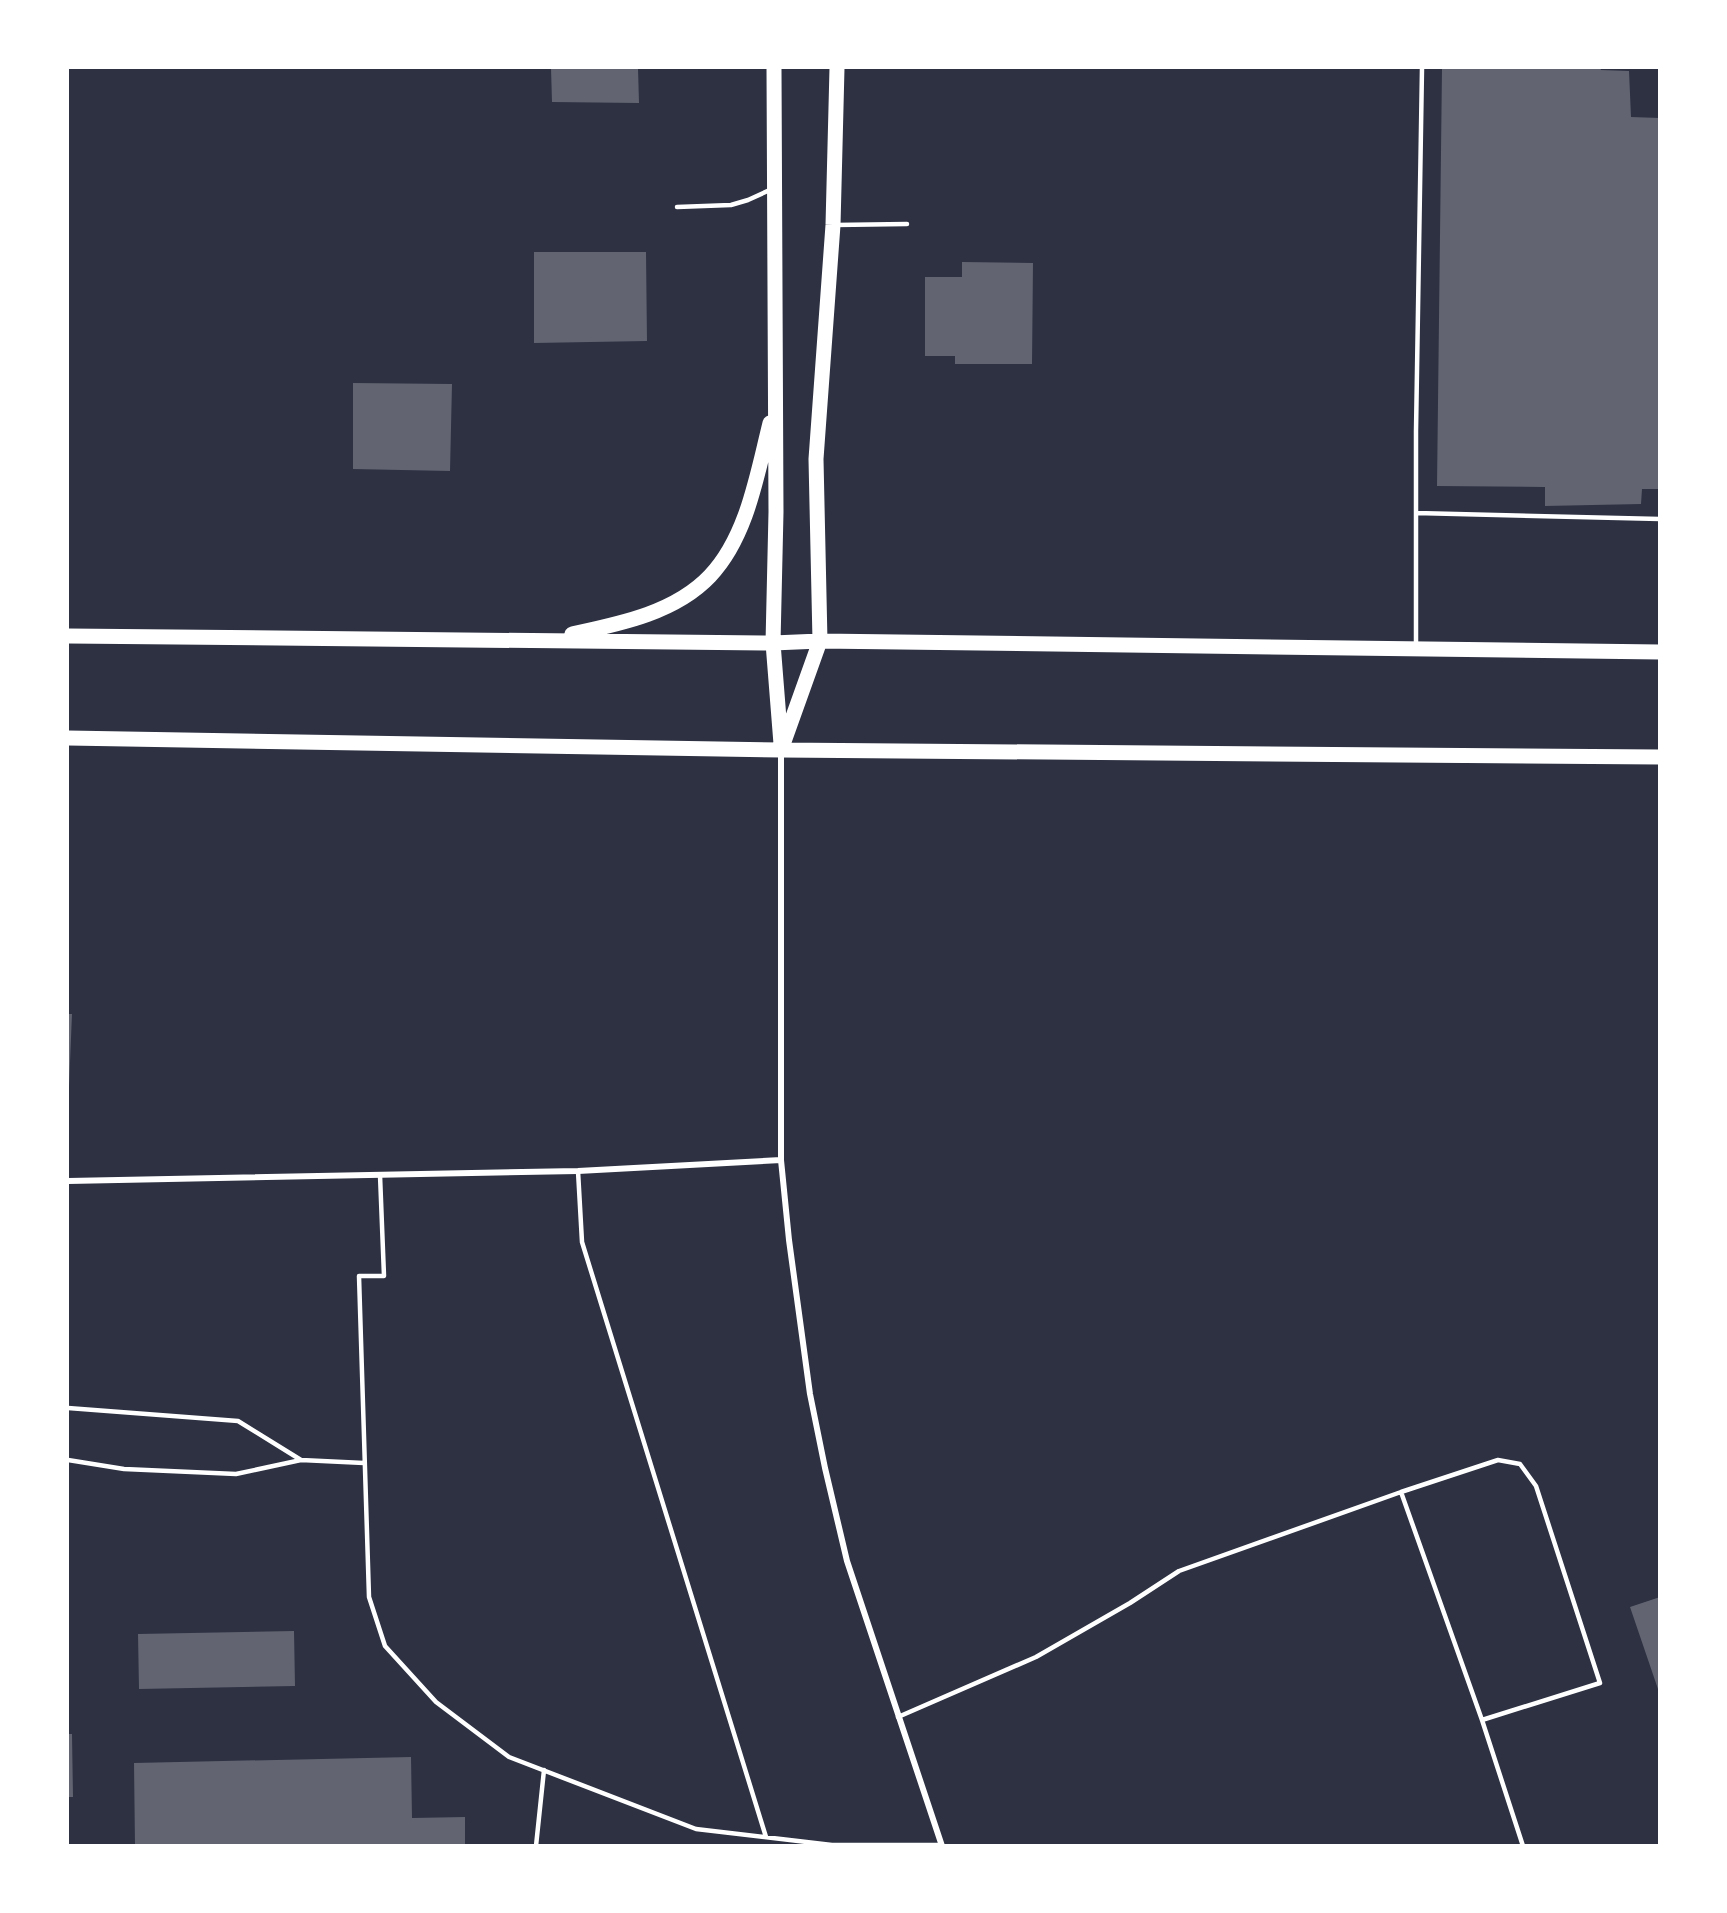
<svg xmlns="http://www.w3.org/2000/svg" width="1727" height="1913" font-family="Lato,sans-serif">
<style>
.building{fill:#626471}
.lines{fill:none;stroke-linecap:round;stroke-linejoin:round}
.service{stroke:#fff;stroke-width:4.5}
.minor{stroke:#fff;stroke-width:6}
.primary{stroke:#fff;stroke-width:15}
</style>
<rect width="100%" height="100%" fill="#2d3142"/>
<!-- building -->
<path class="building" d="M551,68H638L639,103L552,102Z
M1442,68H1600L1601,70L1629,71L1631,117L1660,118V489H1642L1641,504L1545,506V487L1437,486Z
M534,252H646L647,341L534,343Z
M962,262L1033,263L1032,364H955V356H925V277H962Z
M353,383L452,384L450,471L353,469Z
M68,1014H72L69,1087H68Z
M1660,1597V1692H1659L1630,1607Z
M294,1631L295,1686L139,1689L138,1634Z
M68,1734H72L73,1797H68Z
M411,1757L412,1818L465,1817V1846H135L134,1763Z"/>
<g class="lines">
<!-- service -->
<path class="service" d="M677,207L731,205L748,200L772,189
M835,225L907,224
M1416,513L1660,519
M1416,647V431L1422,68
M578,1171L582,1242L766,1837
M380,1175L384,1276H359L369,1597L385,1646L436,1702L509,1757L696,1829L832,1845H942
M68,1408L238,1421L301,1460
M68,1460L124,1469L236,1474L301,1460L364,1463
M898,1717L1036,1657L1130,1603L1179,1571L1401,1492L1498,1460L1520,1464L1536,1486L1600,1683L1482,1720L1401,1492
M1482,1720L1523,1846
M536,1846L544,1770"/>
<!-- minor -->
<path class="minor" d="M781,750V1160L789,1240L810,1394L825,1468L847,1561L942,1846
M68,1181L578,1171L781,1160"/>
<!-- primary -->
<path class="primary" d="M774,68L776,512L773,643L781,744
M572,634C619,624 675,613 710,576C747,537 757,475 770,423
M68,636L773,643L820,641L1660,652
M68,738L781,750L1660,757
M781,750L820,641L816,459L833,225L837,68"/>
</g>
<!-- border -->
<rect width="1727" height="1913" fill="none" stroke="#ffffff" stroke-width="138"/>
</svg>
